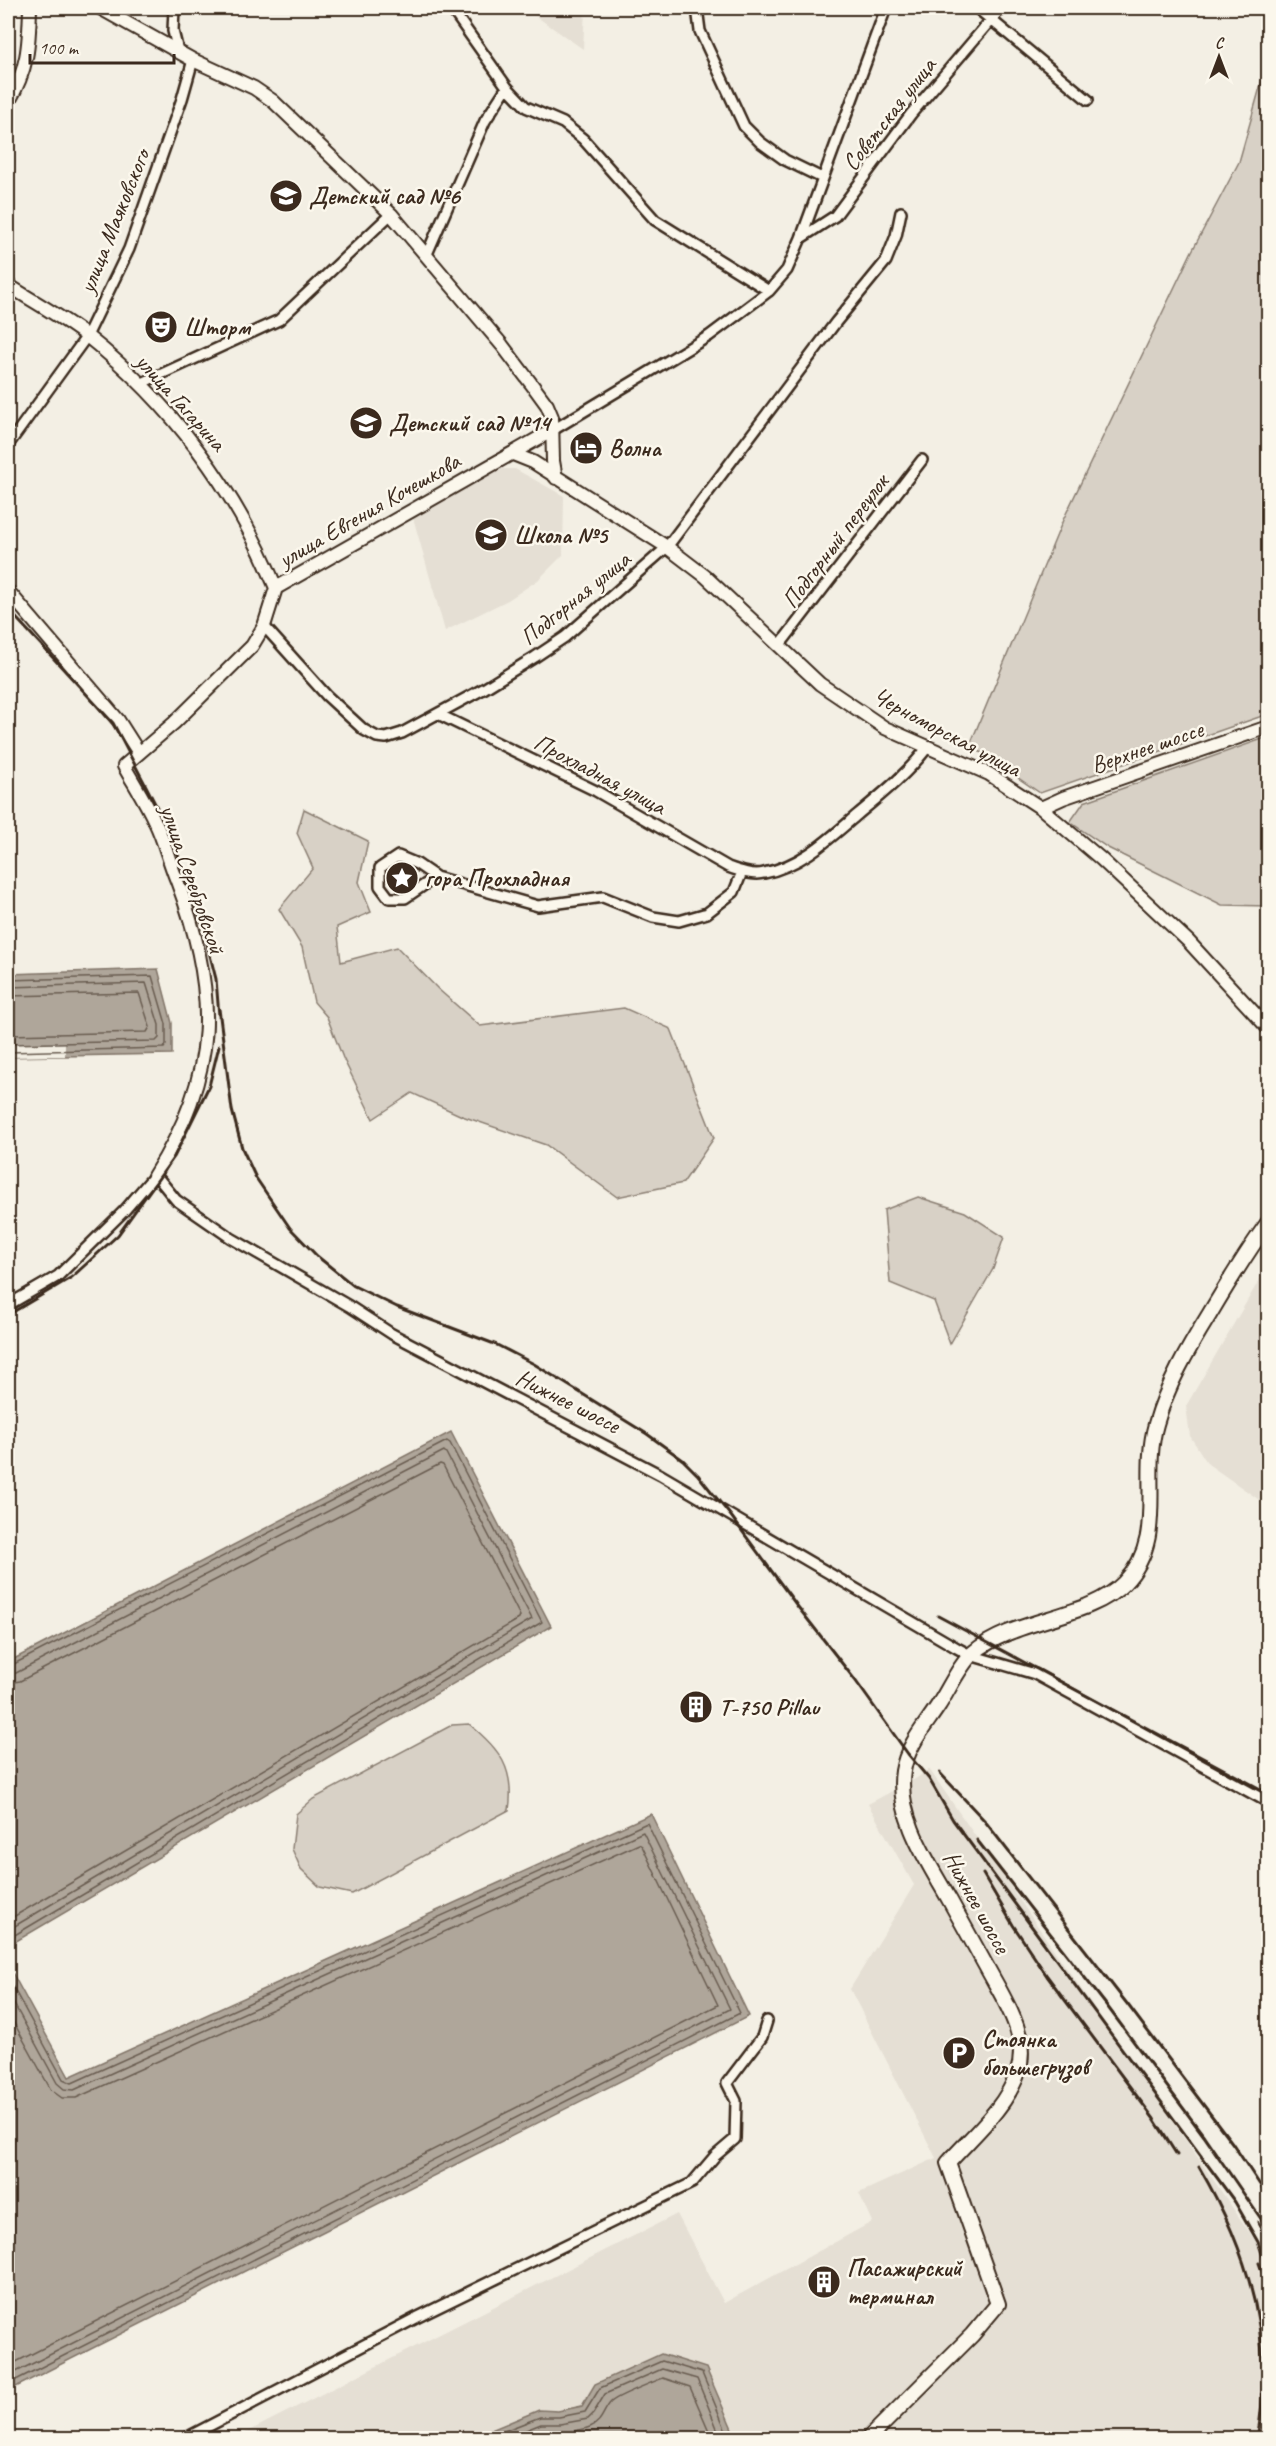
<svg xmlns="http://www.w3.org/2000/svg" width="1276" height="2446" font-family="Caveat,sans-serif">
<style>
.built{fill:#e5dfd4}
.green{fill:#d8d1c6;stroke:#8a7e72;stroke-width:1.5}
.water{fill:#afa69a;stroke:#817468;stroke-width:1.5}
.pier{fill:#f3efe4}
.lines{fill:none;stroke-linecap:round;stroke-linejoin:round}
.shore{stroke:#695c50;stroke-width:1.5}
.minor-casing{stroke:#3b2a1e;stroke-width:14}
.tertiary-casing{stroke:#3b2a1e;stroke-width:16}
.secondary-casing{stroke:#3b2a1e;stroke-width:18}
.minor{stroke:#fbf7ec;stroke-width:9}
.tertiary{stroke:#fbf7ec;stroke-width:12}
.secondary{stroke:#fbf7ec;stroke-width:14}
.rail{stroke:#3b2a1e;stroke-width:3}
.labels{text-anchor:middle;stroke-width:5;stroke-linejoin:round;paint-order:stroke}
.street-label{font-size:24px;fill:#3b2a1e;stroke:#fbf7ec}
.poi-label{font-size:24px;font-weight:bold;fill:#3b2a1e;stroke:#fbf7ec;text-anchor:start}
</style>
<rect width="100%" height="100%" fill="#f3efe4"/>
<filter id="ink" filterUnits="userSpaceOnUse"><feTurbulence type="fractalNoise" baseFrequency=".0167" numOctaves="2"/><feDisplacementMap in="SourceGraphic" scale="12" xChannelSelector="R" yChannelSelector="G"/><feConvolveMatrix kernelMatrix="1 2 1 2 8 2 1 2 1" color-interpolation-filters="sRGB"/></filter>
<g filter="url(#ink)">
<!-- built -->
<path class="built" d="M524,8H585L583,49Z
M492,469H515L564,496L563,555L538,580L508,600L445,631L412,514Z
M1268,1265V1506L1208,1464L1190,1436L1186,1406Z
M929,1769L1268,2259V2438H736L706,2368L595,2384L582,2406L558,2411L539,2410L472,2438H235L677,2214L724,2303L872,2222L859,2193L936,2158L850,1989L914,1885L868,1804L917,1778Z"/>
<!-- green -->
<path class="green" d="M1268,59V714L1040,793L970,745L1063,520L1191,253L1239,162Z
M1268,737V906L1222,905L1108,848L1070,822L1084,802Z
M304,809L368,841L359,882L371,912L337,927L341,962L397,947L438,989L480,1026L624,1008L671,1029L714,1138L683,1183L617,1197L546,1145L462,1116L412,1093L373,1119L343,1058L327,1017L314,1002L302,947L279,909L313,868L297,833Z
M918,1197L965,1212L1004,1237L993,1269L950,1344L934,1301L890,1283L884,1210Z
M469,1724C500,1749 515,1769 509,1810L352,1894L320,1887L301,1869L292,1849L296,1814L313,1799L452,1725Z"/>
<!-- water -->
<path class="water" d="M158,969L172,1023V1054L8,1057V974Z
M451,1432L551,1626L8,1946V1662Z
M651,1814L749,2016L8,2391V1965L69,2077Z
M661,2354L706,2368L736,2438H472L539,2410L558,2411L582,2406L595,2384Z"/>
<!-- pier -->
<path class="pier" d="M65,1043V1056L8,1057V1044Z"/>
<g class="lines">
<!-- shore -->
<path class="shore" d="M8,980L152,976L166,1024V1045L164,1048L8,1052
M8,987L146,983L159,1025V1038L156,1041L8,1044
M8,996L139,993L150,1027L147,1032L8,1035
M8,1667L447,1441L450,1443L542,1622L8,1939
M8,1674L16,1673L444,1451L446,1453L532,1619L8,1930
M8,1683L20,1681L440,1464L443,1465L520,1616L519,1619L8,1920
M8,1978L63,2079L72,2083L647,1823L740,2013L8,2384
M8,1993L57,2083L64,2089L74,2090L643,1832L730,2009L8,2376
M8,2012L51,2090L62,2098H76L639,1844L642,1846L718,2005L8,2366
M486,2438L540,2417H559L585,2412L600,2388L662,2361L702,2373L729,2438
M506,2438L541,2424H560L588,2419L593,2414L605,2394L662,2369L697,2379L721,2438
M530,2438C549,2431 570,2435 590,2427C603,2422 603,2410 611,2402C617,2396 653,2382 663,2378L690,2387L712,2438"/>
<defs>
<path id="minor" d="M174,8L173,31L178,51
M451,8L507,87L526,107L563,123L583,139L655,220L769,291
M697,8L700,31L744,126L760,142L785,160L822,178
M977,8L1088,100
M801,238L835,216L911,114L1001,8
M427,254L485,121L507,87
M142,383L279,320L391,214
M553,430L709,336L769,291L787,270L801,238L886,8
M8,445L87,336L129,249L182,99L193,60
M264,626L327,696L364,730L377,737L386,738L402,733L485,688L535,657L565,637L667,547L836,322L886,261L896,236L901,212
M779,646L922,460
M438,714L596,791L728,867C739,871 753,876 764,873C801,866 829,839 857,815C882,794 907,774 927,748
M436,877L405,898H389L380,886V868L398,856L417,864L436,877L538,906L603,897L653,917L679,921L707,913L734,892L742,872
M8,1305L58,1276L124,1211L154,1176L159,1179L176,1200L231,1238L349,1306L392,1334L661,1475L957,1648L970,1655L1035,1674L1268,1802
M186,2438L416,2318L692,2183L715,2156L735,2139L736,2101L727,2083L762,2037L767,2021"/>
<path id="tertiary" d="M100,8L193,60L254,88L273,101L391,214L502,345L536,390L547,405L552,417L553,461L556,478
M8,103C28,69 29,46 30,8
M8,285C34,302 64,318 88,337C171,403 236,490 276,588
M513,454L533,462L667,547L705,576L820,684L885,728L989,774L1041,808L1101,859L1188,941L1268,1028
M8,591L118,720L139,753
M1041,808L1063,798L1268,727
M154,1176C219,1074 219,992 177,881C169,862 164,840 155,822C146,802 134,784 124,766L174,723L252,646L264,626L276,588L553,430"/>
<path id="secondary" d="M869,2438L972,2335L998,2304L948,2163C972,2136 1006,2108 1018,2072C1029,2038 1007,2004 991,1975C977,1950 963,1924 949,1899C928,1862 896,1816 903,1771C907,1746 925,1726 938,1706C948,1691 960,1664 973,1653C1014,1618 1089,1619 1124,1583C1168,1538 1140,1479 1156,1424C1167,1385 1188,1349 1209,1315C1228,1283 1246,1253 1268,1223"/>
</defs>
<!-- minor casing -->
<use href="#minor" class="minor-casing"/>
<!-- tertiary casing -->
<use href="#tertiary" class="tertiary-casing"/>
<!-- secondary casing -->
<use href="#secondary" class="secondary-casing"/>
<!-- minor -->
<use href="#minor" class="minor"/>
<!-- tertiary -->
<use href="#tertiary" class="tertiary"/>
<!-- secondary -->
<use href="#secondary" class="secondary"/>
<!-- rail -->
<path class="rail" d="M8,609L113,723L146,786L171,835L202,924L216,979L219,1016
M219,1009L232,1110L242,1148L256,1178L290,1228L317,1256L354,1286L397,1307L497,1345L534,1364L647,1434L683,1460L698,1475L731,1516L798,1607L855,1680L908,1754L929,1779L953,1820L1235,2202L1258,2242L1268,2270
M8,1315L72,1277L118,1235L174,1157L209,1086L219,1046
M938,1616L1268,1793
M940,1773L984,1820L1128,2005L1233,2144L1268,2197
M977,1840L1107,2006L1204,2136L1268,2229
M983,1874L1013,1925L1047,1976L1154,2119L1177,2155
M1199,2167C1248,2250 1276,2342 1257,2438
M1258,2222L1268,2241
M1259,2263L1268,2288
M1266,2438L1268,2423"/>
</g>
</g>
<!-- icons -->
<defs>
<symbol id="school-disc" viewBox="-11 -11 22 22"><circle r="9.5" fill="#3b2a1e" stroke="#fbf7ec"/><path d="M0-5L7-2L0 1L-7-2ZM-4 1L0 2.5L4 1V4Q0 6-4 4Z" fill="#fff"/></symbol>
<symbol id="theatre-disc" viewBox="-11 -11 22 22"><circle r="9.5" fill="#3b2a1e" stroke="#fbf7ec"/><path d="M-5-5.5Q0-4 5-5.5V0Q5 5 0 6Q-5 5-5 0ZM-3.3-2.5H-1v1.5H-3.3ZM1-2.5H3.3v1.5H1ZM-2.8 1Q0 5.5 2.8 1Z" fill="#fff"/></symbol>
<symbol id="hotel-disc" viewBox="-11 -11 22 22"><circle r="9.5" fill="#3b2a1e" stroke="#fbf7ec"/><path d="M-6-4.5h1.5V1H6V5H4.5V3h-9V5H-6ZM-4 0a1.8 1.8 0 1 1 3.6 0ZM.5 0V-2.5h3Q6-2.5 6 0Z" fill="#fff"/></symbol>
<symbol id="sight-disc" viewBox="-11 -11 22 22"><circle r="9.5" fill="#3b2a1e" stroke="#fbf7ec"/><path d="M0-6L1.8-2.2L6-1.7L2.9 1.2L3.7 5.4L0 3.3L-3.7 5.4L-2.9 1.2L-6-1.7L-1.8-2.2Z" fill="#fff"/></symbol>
<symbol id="building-disc" viewBox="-11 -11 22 22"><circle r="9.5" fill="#3b2a1e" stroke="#fbf7ec"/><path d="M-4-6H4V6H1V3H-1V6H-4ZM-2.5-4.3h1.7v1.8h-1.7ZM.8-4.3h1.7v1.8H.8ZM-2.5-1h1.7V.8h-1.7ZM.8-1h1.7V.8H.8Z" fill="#fff"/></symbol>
<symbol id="parking-disc" viewBox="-11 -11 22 22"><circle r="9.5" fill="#3b2a1e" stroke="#fbf7ec"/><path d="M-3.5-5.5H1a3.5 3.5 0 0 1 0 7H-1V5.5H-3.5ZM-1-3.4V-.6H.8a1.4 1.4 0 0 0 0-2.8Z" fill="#fff"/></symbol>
</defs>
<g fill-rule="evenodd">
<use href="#school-disc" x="267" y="177" width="38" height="38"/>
<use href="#theatre-disc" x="142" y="308" width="38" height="38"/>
<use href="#school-disc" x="347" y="404" width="38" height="38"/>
<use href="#hotel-disc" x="567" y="429" width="38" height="38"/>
<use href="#school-disc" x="472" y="516" width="38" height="38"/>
<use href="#sight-disc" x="383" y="859" width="38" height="38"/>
<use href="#building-disc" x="677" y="1688" width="38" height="38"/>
<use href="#parking-disc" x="940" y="2034" width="38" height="38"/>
<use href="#building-disc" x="805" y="2263" width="38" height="38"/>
</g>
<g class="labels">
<!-- street labels -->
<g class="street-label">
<text transform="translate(889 114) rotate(-52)" y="8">Советская улица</text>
<text transform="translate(114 221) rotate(-68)" y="8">улица Маяковского</text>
<text transform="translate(181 402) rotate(48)" y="8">улица Гагарина</text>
<text transform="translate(369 510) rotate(-30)" y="8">улица Евгения Кочешкова</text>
<text transform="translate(835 541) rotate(-53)" y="8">Подгорный переулок</text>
<text transform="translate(575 598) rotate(-39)" y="8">Подгорная улица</text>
<text transform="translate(947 732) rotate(28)" y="8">Черноморская улица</text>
<text transform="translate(1147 747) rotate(-19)" y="8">Верхнее шоссе</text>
<text transform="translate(600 774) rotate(28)" y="8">Прохладная улица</text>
<text transform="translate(193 879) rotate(71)" y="8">улица Серебровской</text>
<text transform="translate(568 1401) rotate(27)" y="8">Нижнее шоссе</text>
<text transform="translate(977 1902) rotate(61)" y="8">Нижнее шоссе</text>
</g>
<!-- poi labels -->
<g class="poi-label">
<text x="309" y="204">Детский сад №6</text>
<text x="184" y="335">Шторм</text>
<text x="389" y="431">Детский сад №14</text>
<text x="609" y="456">Волна</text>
<text x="514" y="543">Школа №5</text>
<text x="425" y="886">гора Прохладная</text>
<text x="719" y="1715">T-750 Pillau</text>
<text x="982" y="2047">Стоянка<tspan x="982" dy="28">большегрузов</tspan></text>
<text x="847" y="2276">Пасажирский<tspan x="847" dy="28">терминал</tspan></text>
</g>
</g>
<!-- margin -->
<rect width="1276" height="2446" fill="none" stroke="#fbf7ec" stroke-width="30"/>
<rect x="15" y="15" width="1246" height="2416" fill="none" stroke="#3b2a1e" stroke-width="2" filter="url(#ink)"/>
<!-- north arrow -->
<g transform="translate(1219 57)" stroke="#fbf7ec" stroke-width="4.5" paint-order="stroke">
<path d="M0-4.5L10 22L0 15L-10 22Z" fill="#3b2a1e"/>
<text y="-9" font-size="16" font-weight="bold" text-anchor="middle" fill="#3b2a1e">С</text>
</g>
<!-- scale -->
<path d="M30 54v9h144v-9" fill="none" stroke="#3b2a1e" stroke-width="3"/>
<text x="39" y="54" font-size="18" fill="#3b2a1e" stroke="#fbf7ec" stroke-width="4.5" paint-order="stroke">100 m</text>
</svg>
